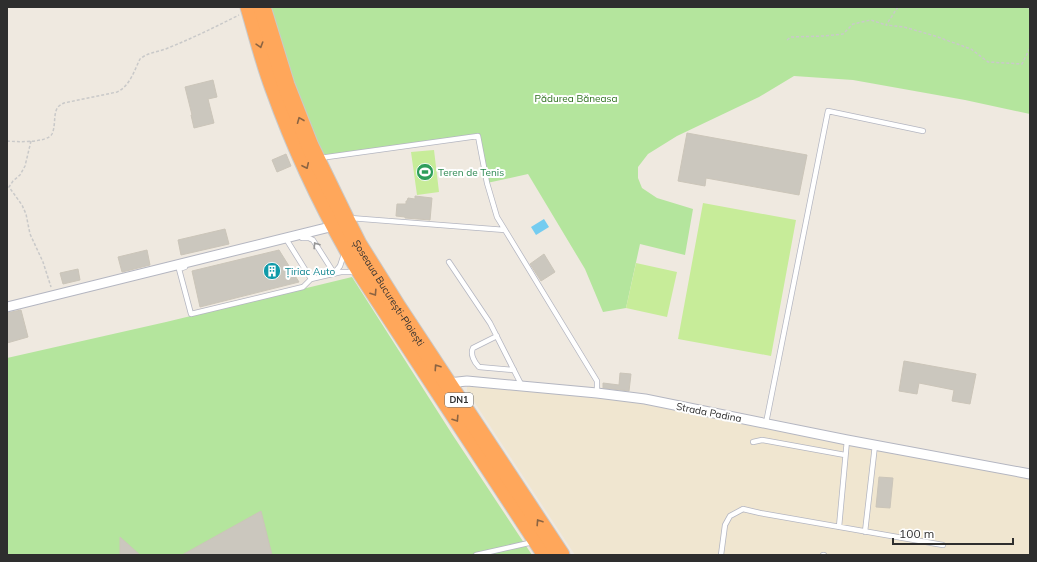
<svg xmlns="http://www.w3.org/2000/svg" width="1037" height="562" font-family="Mulish,sans-serif">
<style>
.education{fill:#f0e6d0}
.green{fill:#b4e59d}
.pitch{fill:#c7ec99}
.water{fill:#74ccf0}
.building{fill:#cbc7be;stroke:#cbc5b9}
.lines{fill:none;stroke-linecap:round;stroke-linejoin:round}
.lane-casing{stroke:#b4b6c1;stroke-width:6}
.street-casing{stroke:#b4b6c1;stroke-width:11}
.highway-casing{stroke:#c9c9c9;stroke-width:19}
.path{stroke:#c9c9c9;stroke-width:1.5;stroke-dasharray:3 2;stroke-linecap:butt}
.lane{stroke:#fff;stroke-width:4.5}
.street{stroke:#fff;stroke-width:9}
.highway{stroke:#ffa75b;stroke-width:17}
.oneway{stroke:#8c6442}
.oneway2{stroke:#969696}
.labels{text-anchor:middle;stroke-width:4;stroke-linejoin:round;paint-order:stroke}
.shield{fill:#fff;stroke:#6d6d6d;stroke-width:1}
.shield-label{font-size:9px;font-weight:bold;fill:#2e2e2e}
.park-label{font-size:10px;fill:#2a6e1b;stroke:#fff}
.leisure-label{font-size:10px;fill:#27864d;stroke:#fff;text-anchor:start}
.culture-label{font-size:10px;fill:#0d838f;stroke:#fff;text-anchor:start}
.street-label{font-size:10px;fill:#2e2e2e;stroke:#fff}
</style>
<rect width="100%" height="100%" fill="#efe9e0"/>
<!-- education -->
<path class="education" d="M467,381L597,393L1030,474V555H575L467,391Z"/>
<!-- green -->
<path class="green" d="M262,7H1030V114L965,100L853,80L794,76L759,97L677,136L648,154L638,167V178L642,188L657,198L693,209L685,255L640,244L626,308L603,312L585,269L528,174L487,183L478,136L316,158Z
M352,277L452,434L532,555H7V358L166,322Z"/>
<!-- pitch -->
<path class="pitch" d="M434,150L439,192L417,195L411,152Z
M703,203L796,220L771,356L678,339Z
M636,263L677,272L667,317L626,308Z"/>
<!-- water -->
<path class="water" d="M544,219L549,227L536,235L531,227Z"/>
<!-- building -->
<path class="building" d="M213,80L217,97L208,99L214,123L194,128L191,115H192L185,87Z
M687,133L807,155L799,195L706,178L705,186L678,181Z
M286,154L291,166L277,172L272,160Z
M415,196L432,198L430,220L405,218V217L396,216L397,204H406V201H407L408,198L415,199Z
M225,229L229,244L181,255L178,240Z
M147,250L150,265L122,272L118,257Z
M279,250L299,282L200,307L192,271Z
M544,254L555,272L541,281L530,264Z
M78,269L80,280L63,284L60,273Z
M21,310L28,337L7,343V313Z
M904,361L976,374L970,404L952,401L954,390L919,383L917,394L899,391Z
M620,373L631,374L629,391L603,388V383L619,385Z
M879,477L893,478L890,508L876,507Z
M261,511L272,555H182Z
M120,537L140,555H120Z"/>
<g class="lines">
<defs>
<path id="lane" d="M320,158L478,136L487,183L497,217L505,230
M350,218L505,230L597,381V393
M302,238H309L313,240L334,273
M288,242L311,279L341,272H355
M449,262L490,323L522,386
M185,267L179,269L191,314L303,287L311,279
M335,272L340,266L344,254
M497,336L473,348C470,354 474,362 479,367L514,370
M766,423L828,111L923,131
M753,442L762,440L768,441L845,455
M839,527L847,440
M865,532L875,445
M476,555L533,542
M721,555L725,525L730,516L743,509L760,513L943,545
M823,555H824"/>
<path id="street" d="M7,307L334,226
M448,383L467,381L597,393L645,399L847,440L1030,474"/>
<g id="highway">
<path d="M249,7C257,34 264,63 274,89C297,153 327,216 362,274L546,555"/>
<path id="s1" d="M262,7L286,85L310,146L345,218L358,244L398,308L561,555"/>
</g>
</defs>
<!-- lane casing -->
<use href="#lane" class="lane-casing"/>
<!-- street casing -->
<use href="#street" class="street-casing"/>
<!-- highway casing -->
<use href="#highway" class="highway-casing"/>
<!-- path -->
<path class="path" d="M898,7L886,25L904,27L935,36L971,49L988,62L1022,64L1030,48
M1027,7L1030,9
M787,40L791,37L824,36L843,34L853,24L871,20L886,25
M7,141C17,142 47,143 52,134C56,126 53,113 58,107C60,105 62,104 64,103L117,92C130,86 134,71 140,59C148,52 159,52 168,48C193,38 215,27 239,15
M31,141L25,166L20,175L13,181L9,187L22,205L26,214L30,234L43,262L51,287"/>
<!-- lane -->
<use href="#lane" class="lane"/>
<!-- street -->
<use href="#street" class="street"/>
<!-- highway -->
<use href="#highway" class="highway"/>
</g>
<!-- one-way arrows -->
<defs><path id="oneway-chevron" d="M-2-3.5L2.5 0L-2 3.5" fill="none" stroke-width="1.6" stroke-linecap="round" stroke-linejoin="round"/></defs>
<g class="oneway">
<use href="#oneway-chevron" transform="translate(260 45) rotate(73)"/>
<use href="#oneway-chevron" transform="translate(300 120) rotate(-112)"/>
<use href="#oneway-chevron" transform="translate(306 166) rotate(65)"/>
<use href="#oneway-chevron" transform="translate(374 293) rotate(57)"/>
<use href="#oneway-chevron" transform="translate(437 367) rotate(-124)"/>
<use href="#oneway-chevron" transform="translate(456 419) rotate(57)"/>
<use href="#oneway-chevron" transform="translate(539 522) rotate(-123)"/>
</g>
<use class="oneway2" href="#oneway-chevron" transform="translate(316 245) rotate(-123)"/>
<!-- icons -->
<defs>
<symbol id="stadium-disc" viewBox="-11 -11 22 22"><circle r="9.5" fill="#2e9e5b" stroke="#fff"/><path d="M0-5a6.5 5 0 1 0 0 10a6.5 5 0 1 0 0-10ZM-3.5-1.8h7v3.6h-7Z" fill="#fff"/></symbol>
<symbol id="building-disc" viewBox="-11 -11 22 22"><circle r="9.5" fill="#0f9aa8" stroke="#fff"/><path d="M-4-6H4V6H1V3H-1V6H-4ZM-2.5-4.3h1.7v1.8h-1.7ZM.8-4.3h1.7v1.8H.8ZM-2.5-1h1.7V.8h-1.7ZM.8-1h1.7V.8H.8Z" fill="#fff"/></symbol>
</defs>
<g fill-rule="evenodd">
<use href="#stadium-disc" x="415" y="162" width="20" height="20"/>
<use href="#building-disc" x="262" y="261" width="20" height="20"/>
</g>
<g class="labels">
<!-- shield labels -->
<rect class="shield" x="445" y="393" width="28" height="14" rx="3"/>
<g class="shield-label">
<text x="459" y="403">DN1</text>
</g>
<!-- park labels -->
<g class="park-label">
<text x="576" y="102">Pădurea Băneasa</text>
</g>
<!-- leisure labels -->
<g class="leisure-label">
<text x="438" y="176">Teren de Tenis</text>
</g>
<!-- culture labels -->
<g class="culture-label">
<text x="285" y="275">Țiriac Auto</text>
</g>
<!-- street labels -->
<g class="street-label">
<text dy="4" stroke="none"><textPath href="#s1" startOffset="314">Șoseaua București-Ploiești</textPath></text>
<text transform="translate(709 412) rotate(11)" y="4">Strada Padina</text>
</g>
</g>
<!-- border -->
<rect width="1037" height="562" fill="none" stroke="#2e2e2e" stroke-width="16"/>
<!-- scale -->
<path d="M893 538v6h120v-6" fill="none" stroke="#2e2e2e" stroke-width="2"/>
<text x="899" y="538" font-size="12" fill="#2e2e2e" stroke="#ffffff" stroke-width="3" paint-order="stroke">100 m</text>
</svg>
